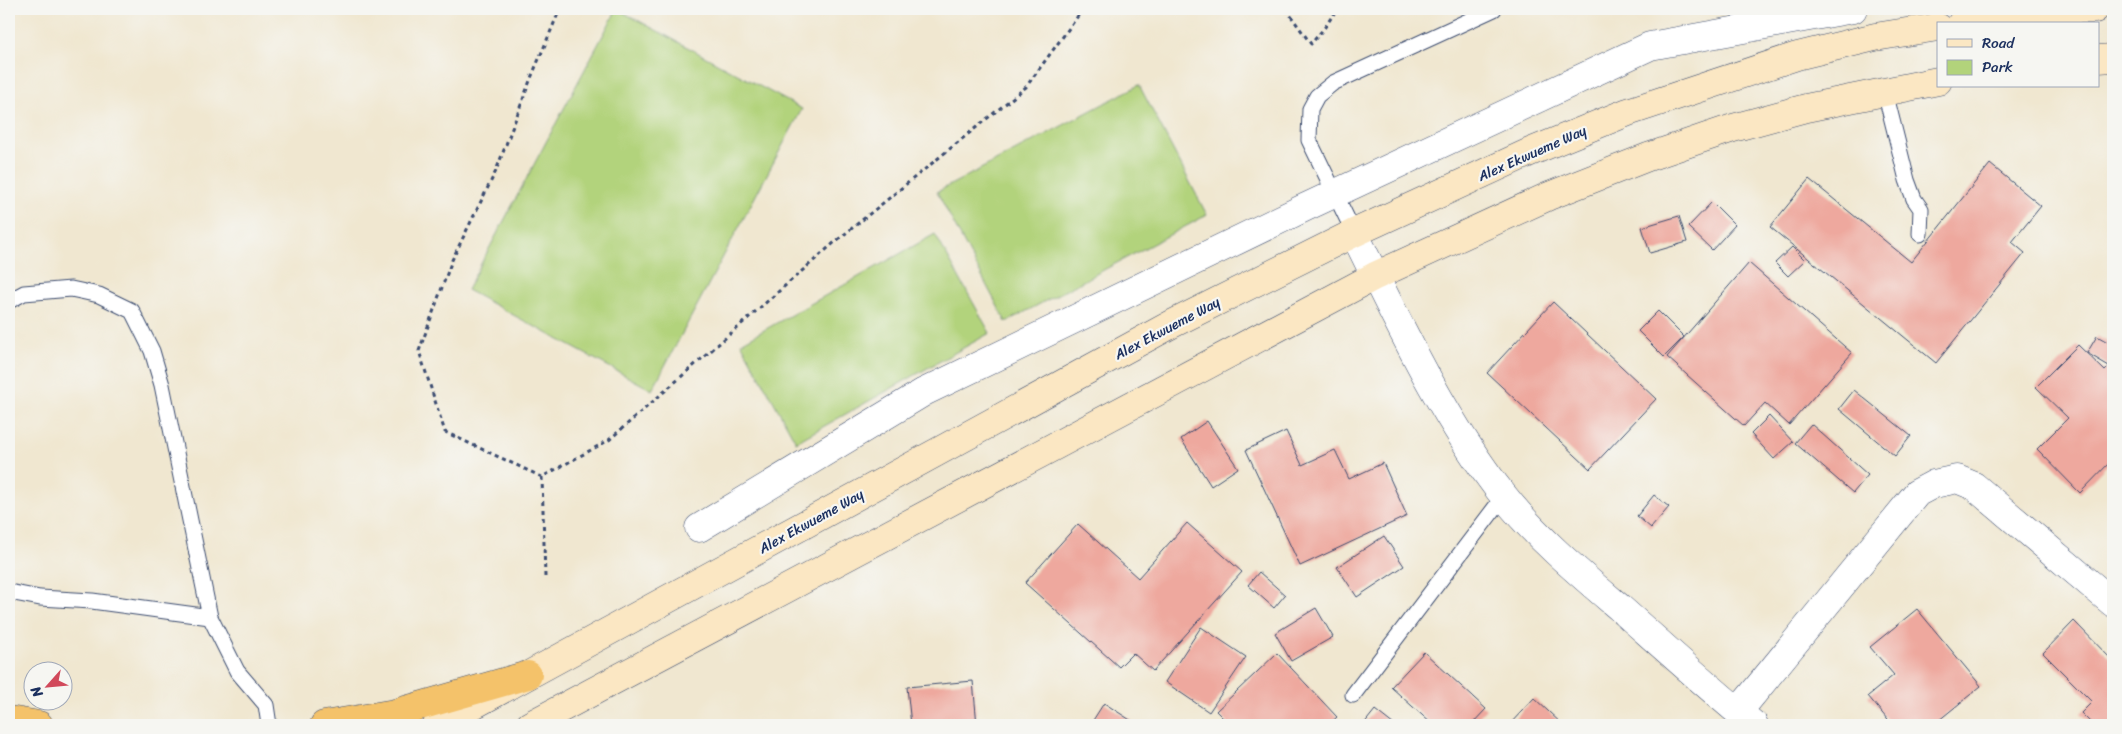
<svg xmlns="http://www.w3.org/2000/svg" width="2122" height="734" font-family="Sriracha,sans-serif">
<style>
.green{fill:#b2d37b;stroke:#66816c}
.building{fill:#eea89e}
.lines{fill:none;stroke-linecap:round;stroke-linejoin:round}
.lane-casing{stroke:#3b4b6f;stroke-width:17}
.street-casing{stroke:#3b4b6f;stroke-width:29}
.secondary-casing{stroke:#3b4b6f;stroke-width:29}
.highway-casing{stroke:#3b4b6f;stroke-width:29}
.path{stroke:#3b4b6f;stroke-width:3;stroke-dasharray:4 4;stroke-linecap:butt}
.lane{stroke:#fff;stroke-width:15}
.street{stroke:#fff;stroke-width:28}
.secondary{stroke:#fbe7c3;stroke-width:28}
.highway{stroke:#f4c26a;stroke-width:28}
.labels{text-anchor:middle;stroke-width:4.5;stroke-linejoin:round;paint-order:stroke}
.street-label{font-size:14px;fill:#1b2f5e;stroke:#f6f6f2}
</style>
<rect width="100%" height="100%" fill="#f6f6f2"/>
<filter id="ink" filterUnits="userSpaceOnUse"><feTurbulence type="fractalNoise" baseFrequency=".02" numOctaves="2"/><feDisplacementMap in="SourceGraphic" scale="10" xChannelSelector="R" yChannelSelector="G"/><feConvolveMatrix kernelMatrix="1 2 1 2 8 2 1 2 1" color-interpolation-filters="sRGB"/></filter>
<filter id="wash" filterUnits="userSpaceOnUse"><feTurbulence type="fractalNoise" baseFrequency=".0096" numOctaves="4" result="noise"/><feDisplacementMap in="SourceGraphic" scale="20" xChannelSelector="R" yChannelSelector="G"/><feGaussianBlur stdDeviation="1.12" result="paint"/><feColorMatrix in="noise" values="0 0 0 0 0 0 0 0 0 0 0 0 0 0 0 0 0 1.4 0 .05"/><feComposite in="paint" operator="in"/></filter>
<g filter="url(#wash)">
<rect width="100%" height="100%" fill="#f0e7d0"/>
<!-- green -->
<path class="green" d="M617,9L802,109L652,390L467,290Z
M1139,85L1207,215L1006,322L937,192Z
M935,234L990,333L796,442L741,343Z"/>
<g id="blocks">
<!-- building -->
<path class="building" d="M1990,164L2041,206L2012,242L2025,253L1936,363L1770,227L1809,179L1911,262Z
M1712,202L1735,225L1712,250L1688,227Z
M1679,216L1687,242L1650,253L1642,227Z
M1792,247L1805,260L1788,276L1775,263Z
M1749,263L1852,353L1789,425L1765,403L1744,426L1667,357Z
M1553,302L1656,399L1590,469L1487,373Z
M1658,311L1684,337L1664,357L1638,331Z
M2097,336L2113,345V358L2109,366L2087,353Z
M2078,345L2105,371L2113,363V459L2080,493L2037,449L2068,418L2036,387Z
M1854,390L1911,436L1895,456L1839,409Z
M1769,416L1793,442L1774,459L1751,434Z
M1207,421L1238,468L1211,486L1181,439Z
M1811,424L1868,475L1853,493L1795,443Z
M1286,431L1302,465L1335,450L1349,479L1383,463L1407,516L1300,566L1246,450Z
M1654,495L1669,507L1651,528L1637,516Z
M1187,523L1242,572L1153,671L1133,653L1119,667L1025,583L1078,524L1138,578Z
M1384,536L1404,566L1357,597L1337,567Z
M1259,572L1285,595L1274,608L1248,585Z
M1316,608L1333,637L1291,661L1275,633Z
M1917,609L1981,686L1933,725H1892L1868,696L1894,675L1870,647Z
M2074,621L2113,661V725H2093L2081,713L2092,702L2043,653Z
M1201,627L1246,657L1209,712L1165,682Z
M1424,652L1486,709L1471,725H1433L1391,687Z
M1277,653L1337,717L1328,725H1226L1228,723L1216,711Z
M973,681L977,725H911L907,687Z
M1534,698L1563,725H1509Z
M1104,703L1138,725H1090Z
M1375,710L1394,725H1363Z"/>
</g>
</g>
<g filter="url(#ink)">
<use href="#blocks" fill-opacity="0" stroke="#3b4b6f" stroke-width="1"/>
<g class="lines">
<defs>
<path id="lane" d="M1885,92L1907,180L1914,199L1921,209L1920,234
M1354,233L1309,140L1310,109L1317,96L1333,83L1494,9
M9,301L24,293L71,289L99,295L132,311L152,351L162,385L210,617L237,671L266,705L269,725
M9,592L40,598L92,601L210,617
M1353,695L1504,496"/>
<path id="street" d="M1354,233C1397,320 1443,419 1503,495C1536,537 1579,573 1620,608C1664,647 1708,687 1754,725
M699,528L924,392L1306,207L1650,46L1853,9
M1738,712L1917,493L1934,484L1957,479L1974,486L2113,603"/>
<path id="secondary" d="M1961,24L2060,10L2095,9
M2098,59L2113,58
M437,725L1172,324L1354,233L1530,152L1628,112L1797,56L1875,37L1938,27
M530,725L1375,276L1549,196L1648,157L1733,128L1806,108L1938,81"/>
<path id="highway" d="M9,720L39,725
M324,725L395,713L528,675"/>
</defs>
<!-- lane casing -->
<use href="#lane" class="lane-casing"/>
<!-- street casing -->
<use href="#street" class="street-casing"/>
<!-- secondary casing -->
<use href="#secondary" class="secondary-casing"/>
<!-- highway casing -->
<use href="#highway" class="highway-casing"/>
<!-- path -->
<path class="path" d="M1286,9L1311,44L1325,27L1337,9
M542,477L445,432L419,351L452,260L496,171L531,78L560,9
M545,577L542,477L609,440L835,242L1026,87L1083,9"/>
<!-- lane -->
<use href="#lane" class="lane"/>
<!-- street -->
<use href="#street" class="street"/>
<!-- secondary -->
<use href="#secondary" class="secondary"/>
<!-- highway -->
<use href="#highway" class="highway"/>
</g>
</g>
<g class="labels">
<!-- street labels -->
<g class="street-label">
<text transform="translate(1532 153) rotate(-24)" y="5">Alex Ekwueme Way</text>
<text transform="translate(1167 328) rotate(-28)" y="5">Alex Ekwueme Way</text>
<text transform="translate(811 521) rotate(-29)" y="5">Alex Ekwueme Way</text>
</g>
</g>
<!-- margin -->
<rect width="2122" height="734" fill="none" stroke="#f6f6f2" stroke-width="30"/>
<!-- legend -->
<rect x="1937" y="22" width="162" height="65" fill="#f6f6f2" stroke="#9ea6b7"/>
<rect x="1947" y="39" width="25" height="8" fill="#fbe7c3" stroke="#9ea6b7"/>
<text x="1982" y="48" font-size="15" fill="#1b2f5e">Road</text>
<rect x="1947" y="60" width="25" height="15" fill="#b2d37b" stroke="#9ea6b7"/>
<text x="1982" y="72" font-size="15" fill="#1b2f5e">Park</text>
<!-- north arrow -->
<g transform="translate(48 686) rotate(243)"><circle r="24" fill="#f6f6f2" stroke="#9ea6b7"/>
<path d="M0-4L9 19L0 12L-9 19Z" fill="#d1495b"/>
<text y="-8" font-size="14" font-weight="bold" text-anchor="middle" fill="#1b2f5e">N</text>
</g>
</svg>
